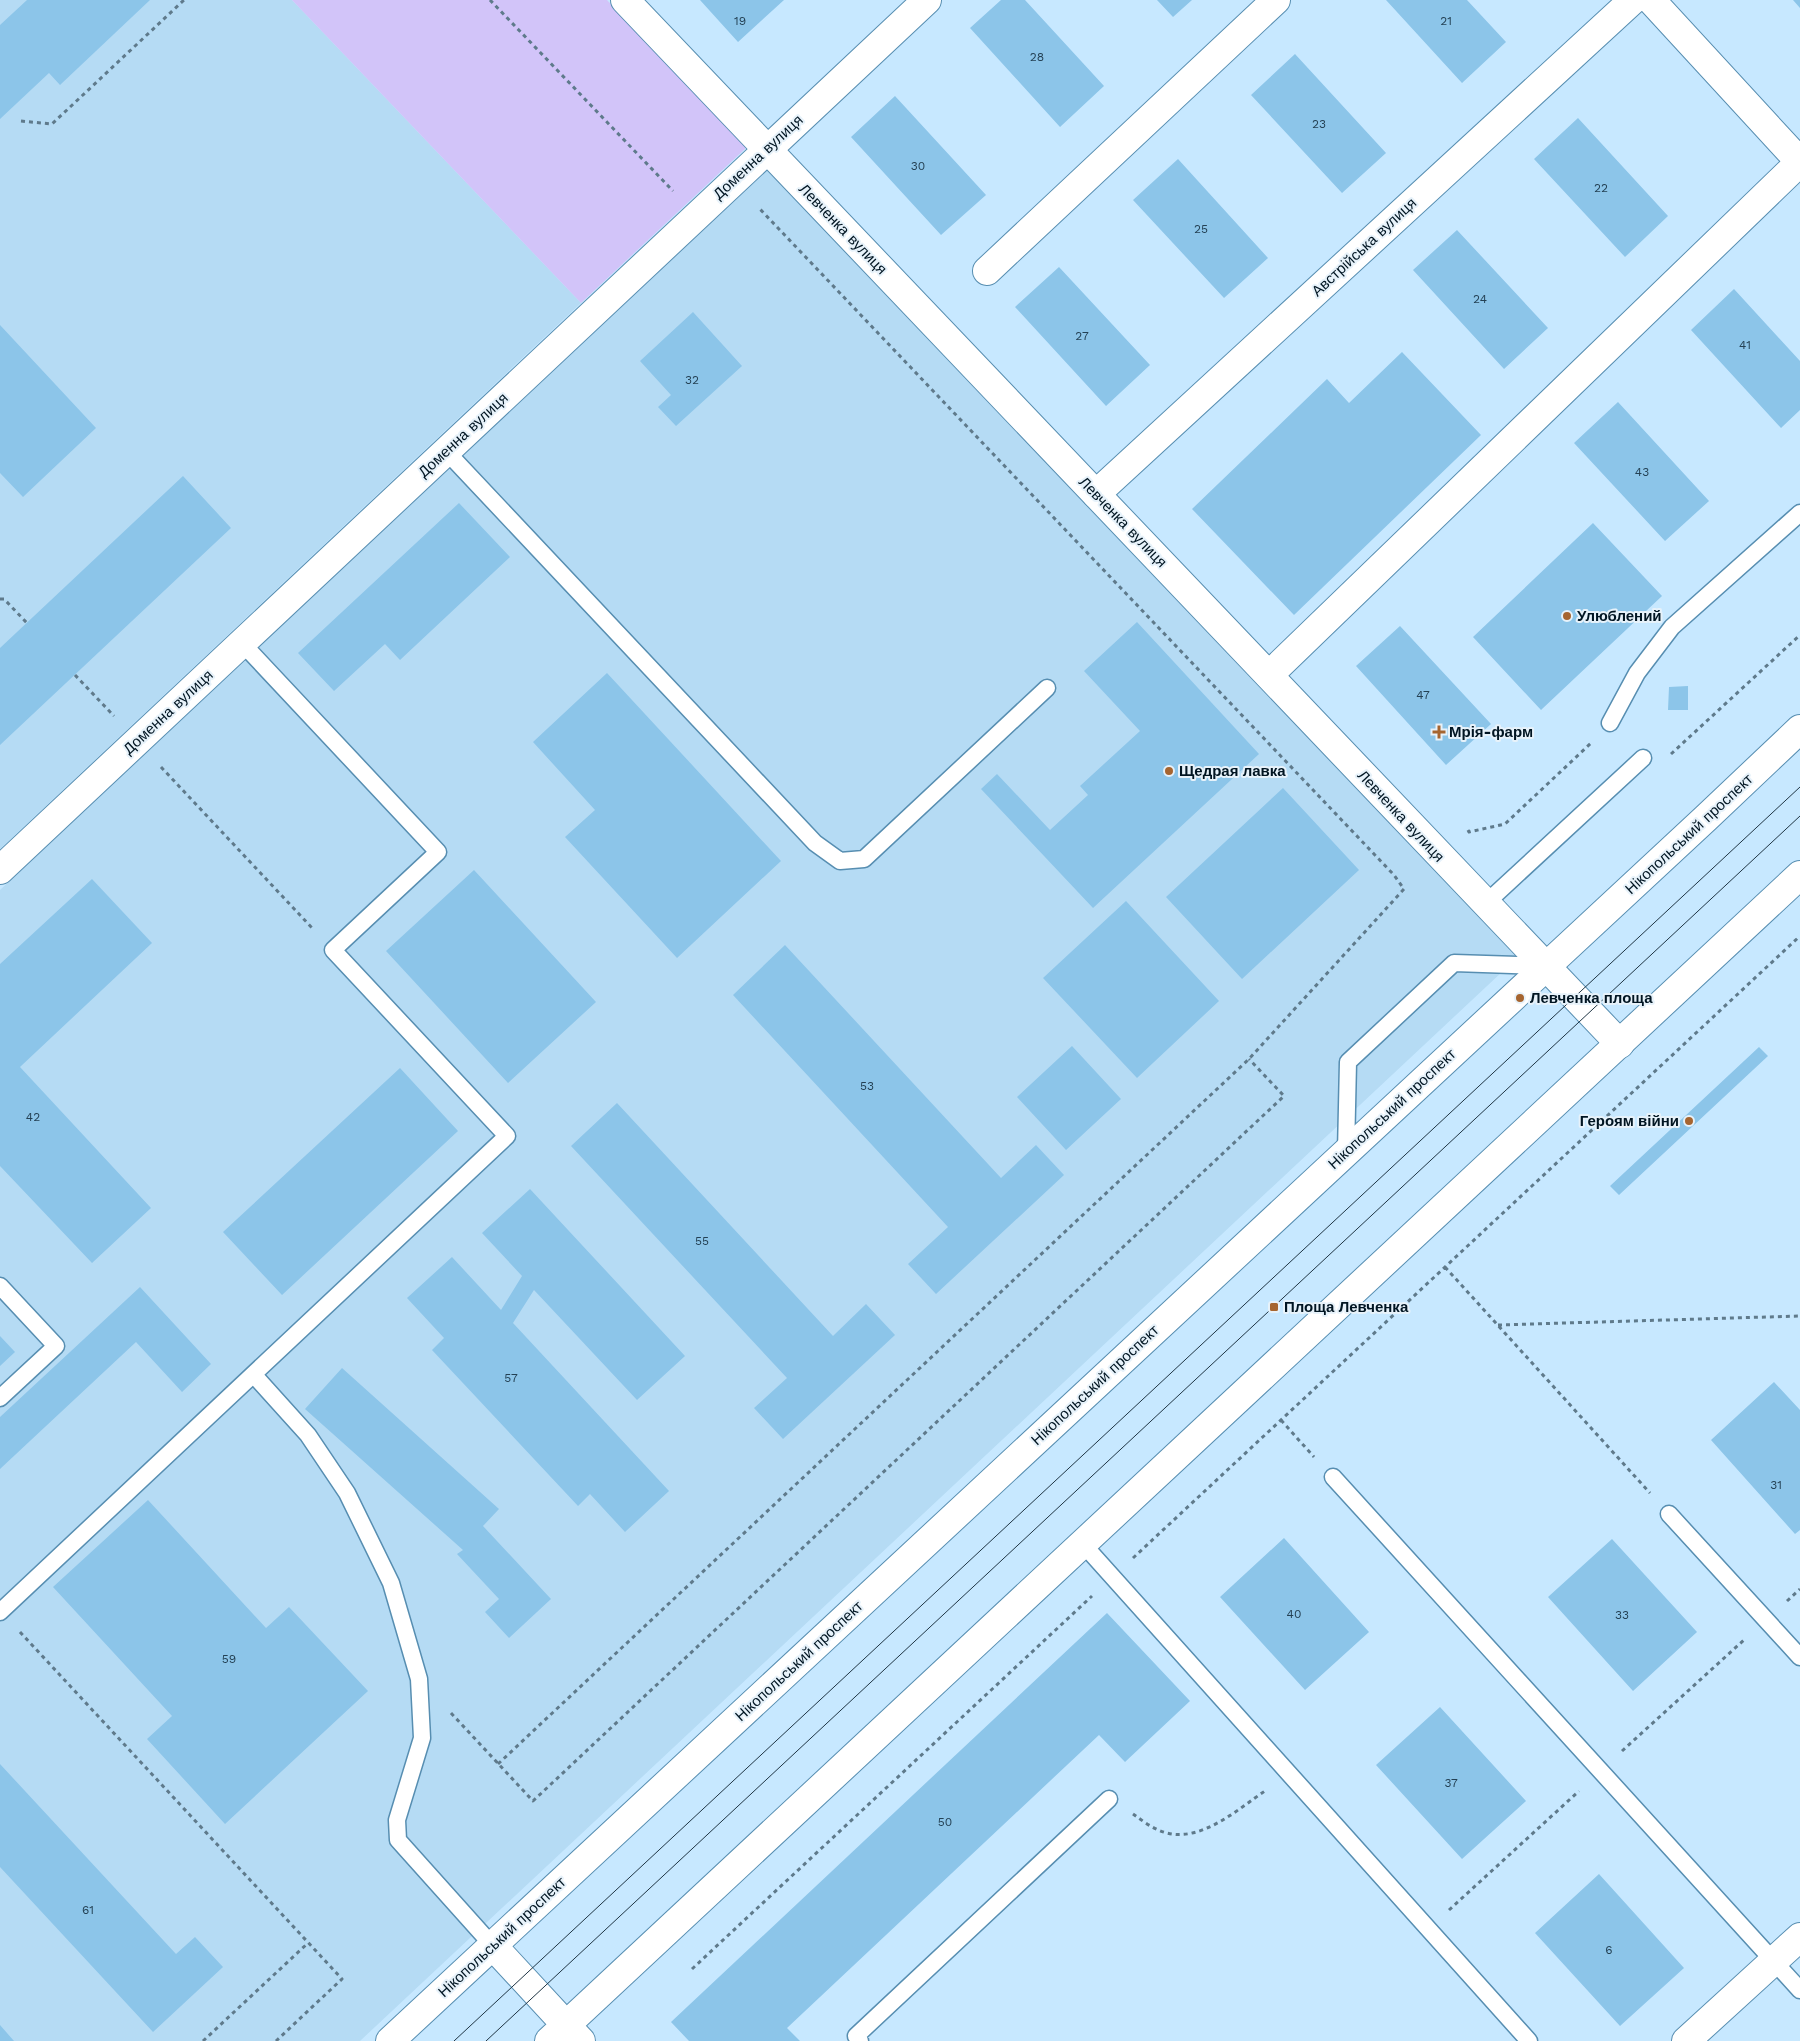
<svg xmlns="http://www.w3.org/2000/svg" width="1800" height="2041" font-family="'Work Sans',sans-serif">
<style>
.built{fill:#b5dbf4}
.green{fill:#d2c4f9}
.building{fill:#8cc5e9}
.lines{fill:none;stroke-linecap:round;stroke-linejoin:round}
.service-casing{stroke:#578eb1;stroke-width:19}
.minor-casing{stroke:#578eb1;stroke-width:30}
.tertiary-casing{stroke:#578eb1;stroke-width:30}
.primary-casing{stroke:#578eb1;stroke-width:30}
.path{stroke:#5f7a8b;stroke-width:3;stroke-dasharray:4 4;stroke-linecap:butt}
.service{stroke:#fff;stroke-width:16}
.minor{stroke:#fff;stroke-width:28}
.tertiary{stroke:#fff;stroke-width:28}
.primary{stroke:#fff;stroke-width:28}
.tram{stroke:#203645;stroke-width:1}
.poi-dot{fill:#a66530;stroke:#e7f2fa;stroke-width:2}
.labels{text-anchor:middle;stroke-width:4;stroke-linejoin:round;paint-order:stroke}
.number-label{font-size:12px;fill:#244154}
.street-label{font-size:15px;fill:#011522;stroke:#e7f2fa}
.poi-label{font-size:15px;font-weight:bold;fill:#011522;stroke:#e7f2fa;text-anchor:start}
</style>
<rect width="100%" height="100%" fill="#c7e8ff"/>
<!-- built -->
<path class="built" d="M0,0H292L581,303L0,849Z
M767,168L1518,957L360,2041H0V890Z"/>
<!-- green -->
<path class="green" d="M292,0H607L747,147L581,303Z"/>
<!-- building -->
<path class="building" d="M27,0H150L60,85L49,73L0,119V25Z
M700,0H784L738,42Z
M1001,0H1025L1104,86L1060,127L970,28Z
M1157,0H1192L1173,17Z
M1386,0H1467L1506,42L1462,83Z
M1793,0H1800V8Z
M1295,54L1386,153L1342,193L1251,95Z
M895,96L986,195L941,235L851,137Z
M1578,118L1668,216L1625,257L1534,159Z
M1178,159L1268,258L1224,298L1133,200Z
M1457,230L1548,328L1504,369L1413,270Z
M1059,267L1150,365L1106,406L1015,307Z
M1734,289L1800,361V410L1781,428L1691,330Z
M693,312L742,366L676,426L658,407L671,395L640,361Z
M0,325L96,428L23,497L0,473Z
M1402,352L1481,435L1294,615L1192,509L1327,379L1349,403Z
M1618,402L1709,501L1665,541L1574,443Z
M183,476L231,528L0,745V648Z
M459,503L510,557L400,660L385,644L334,691L298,653Z
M1593,523L1662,596L1541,710L1473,637Z
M1137,622L1259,754L1093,908L981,789L997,774L1050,830L1088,795L1080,786L1140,731L1084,671Z
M1400,626L1491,724L1446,765L1356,666Z
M607,673L781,861L677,958L565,837L595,810L533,742Z
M1688,686V710H1668L1669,687Z
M1283,788L1359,870L1242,979L1166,897Z
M474,870L596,1002L508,1083L386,951Z
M92,879L152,943L20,1067L151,1208L92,1263L0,1166V964Z
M1126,901L1219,1001L1137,1078L1043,978Z
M785,945L1001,1178L1036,1145L1064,1175L936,1294L908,1264L948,1227L733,995Z
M1072,1046L1121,1099L1066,1150L1017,1097Z
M1759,1047L1768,1056L1619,1195L1610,1186Z
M400,1068L458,1131L282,1295L223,1232Z
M617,1103L833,1336L866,1304L895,1335L783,1439L754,1408L787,1378L571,1146Z
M530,1189L685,1356L637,1400L534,1290L513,1323L669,1491L625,1532L590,1494L578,1506L432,1350L444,1338L407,1298L452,1257L501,1310L522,1276L482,1233Z
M140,1287L211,1364L182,1392L136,1342L0,1469V1417Z
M0,1336L15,1352L0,1366Z
M342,1368L499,1509L483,1526L551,1599L509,1638L485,1612L499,1599L457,1554L463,1550L305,1409Z
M1774,1382L1800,1410V1530L1795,1534L1711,1440Z
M148,1500L266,1628L289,1607L368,1691L225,1824L147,1739L172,1716L53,1587Z
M1284,1538L1369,1632L1305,1690L1220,1597Z
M1612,1539L1697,1632L1633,1691L1548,1597Z
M1107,1613L1190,1701L1125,1762L1099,1735L787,2028L800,2041H689L671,2022Z
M1440,1707L1526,1801L1462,1859L1376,1765Z
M0,1764L176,1954L195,1937L223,1967L153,2032L0,1867Z
M1599,1874L1684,1968L1620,2026L1535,1933Z
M0,2025L14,2041H0Z"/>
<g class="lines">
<defs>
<path id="service" d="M446,451L815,843L840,861L864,859L1047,688
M1610,723L1637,673L1672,627L1800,513
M1485,904L1643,758
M1346,1152L1348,1062L1454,963L1545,966
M0,1286L56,1346L0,1398
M254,1375L308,1435L347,1493L391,1583L419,1679L422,1738L397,1820L398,1840L493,1946
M1333,1477L1800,1990
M1669,1514L1800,1657
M1083,1544L1529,2041
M0,1612L507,1136L333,950L438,852L242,643
M860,2041L856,2036L1109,1799"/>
<path id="minor" d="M1651,0L1800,162
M987,271L1276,0
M1096,494L1633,0
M1269,675L1800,162
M0,870L927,0
M566,2025L581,2041
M1686,2041L1800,1937"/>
<path id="tertiary" d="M625,0L1620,1044"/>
<path id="primary" d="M493,1946L566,2025
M390,2041L1706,818L1800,729
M549,2041L1800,875"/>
</defs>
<!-- service casing -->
<use href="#service" class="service-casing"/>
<!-- minor casing -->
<use href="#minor" class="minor-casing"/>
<!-- tertiary casing -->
<use href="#tertiary" class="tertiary-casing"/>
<!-- primary casing -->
<use href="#primary" class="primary-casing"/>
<!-- path -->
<path class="path" d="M490,0L673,191
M21,121L52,124L184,0
M0,599H4L27,623
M75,675L114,716
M1671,754L1800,635
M161,767L314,930
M1468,830L1469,832L1505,824L1591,743
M1445,1267L1650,1493
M1498,1325L1800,1316
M1281,1420L1314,1457
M1133,1558L1800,936
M1787,1601L1800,1589
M20,1632L342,1979L276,2041
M451,1713L533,1801L1284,1096L1249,1059
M1622,1751L1745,1639
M498,1764L1249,1059L1404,889L1394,875L758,207
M1133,1814C1143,1821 1154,1830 1167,1833C1202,1842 1238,1809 1265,1791
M1449,1910L1579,1791
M692,1969L1092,1596
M203,2041L308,1943"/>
<!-- service -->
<use href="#service" class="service"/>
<!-- minor -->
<use href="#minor" class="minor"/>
<!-- tertiary -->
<use href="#tertiary" class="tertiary"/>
<!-- primary -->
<use href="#primary" class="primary"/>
<!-- tram -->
<path class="tram" d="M454,2041L1800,787
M486,2041L1800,816"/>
</g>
<!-- markers -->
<g class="poi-dot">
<circle cx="1567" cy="616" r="5"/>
<path d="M1436.5 724.5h5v5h5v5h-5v5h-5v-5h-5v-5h5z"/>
<circle cx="1169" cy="771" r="5"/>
<circle cx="1520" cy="998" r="5"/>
<circle cx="1689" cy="1121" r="5"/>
<rect x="1269" y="1302" width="10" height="10" rx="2.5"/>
</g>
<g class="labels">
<!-- number labels -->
<g class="number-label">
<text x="740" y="25">19</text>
<text x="1446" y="25">21</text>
<text x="1037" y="61">28</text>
<text x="1319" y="128">23</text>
<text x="918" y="170">30</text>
<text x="1601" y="192">22</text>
<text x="1201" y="233">25</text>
<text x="1480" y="303">24</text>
<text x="1082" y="340">27</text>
<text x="1745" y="349">41</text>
<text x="692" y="384">32</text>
<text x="1642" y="476">43</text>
<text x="1423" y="699">47</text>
<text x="867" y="1090">53</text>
<text x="33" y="1121">42</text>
<text x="702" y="1245">55</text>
<text x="511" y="1382">57</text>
<text x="1776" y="1489">31</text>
<text x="1294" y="1618">40</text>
<text x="1622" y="1619">33</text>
<text x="229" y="1663">59</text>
<text x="1451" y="1787">37</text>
<text x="945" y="1826">50</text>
<text x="88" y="1914">61</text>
<text x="1609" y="1954">6</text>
</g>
<!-- street labels -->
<g class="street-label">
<text transform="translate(758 157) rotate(-43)" y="5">Доменна вулиця</text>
<text transform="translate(843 229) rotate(46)" y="5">Левченка вулиця</text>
<text transform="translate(1364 247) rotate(-43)" y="5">Австрійська вулиця</text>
<text transform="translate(463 435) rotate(-43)" y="5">Доменна вулиця</text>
<text transform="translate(1123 522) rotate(46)" y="5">Левченка вулиця</text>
<text transform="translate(168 712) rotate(-43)" y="5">Доменна вулиця</text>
<text transform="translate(1401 816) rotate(47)" y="5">Левченка вулиця</text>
<text transform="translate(1689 834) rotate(-43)" y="5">Нікопольський проспект</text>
<text transform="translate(1392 1109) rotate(-43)" y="5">Нікопольський проспект</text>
<text transform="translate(1095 1385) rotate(-43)" y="5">Нікопольський проспект</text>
<text transform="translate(799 1661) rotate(-43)" y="5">Нікопольський проспект</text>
<text transform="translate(502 1937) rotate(-43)" y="5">Нікопольський проспект</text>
</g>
<!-- poi labels -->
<g class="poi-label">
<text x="1577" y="621">Улюблений</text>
<text x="1449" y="737">Мрія-фарм</text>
<text x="1179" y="776">Щедрая лавка</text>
<text x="1530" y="1003">Левченка площа</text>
<text x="1679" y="1126" text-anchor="end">Героям війни</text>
<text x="1284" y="1312">Площа Левченка</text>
</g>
</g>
</svg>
